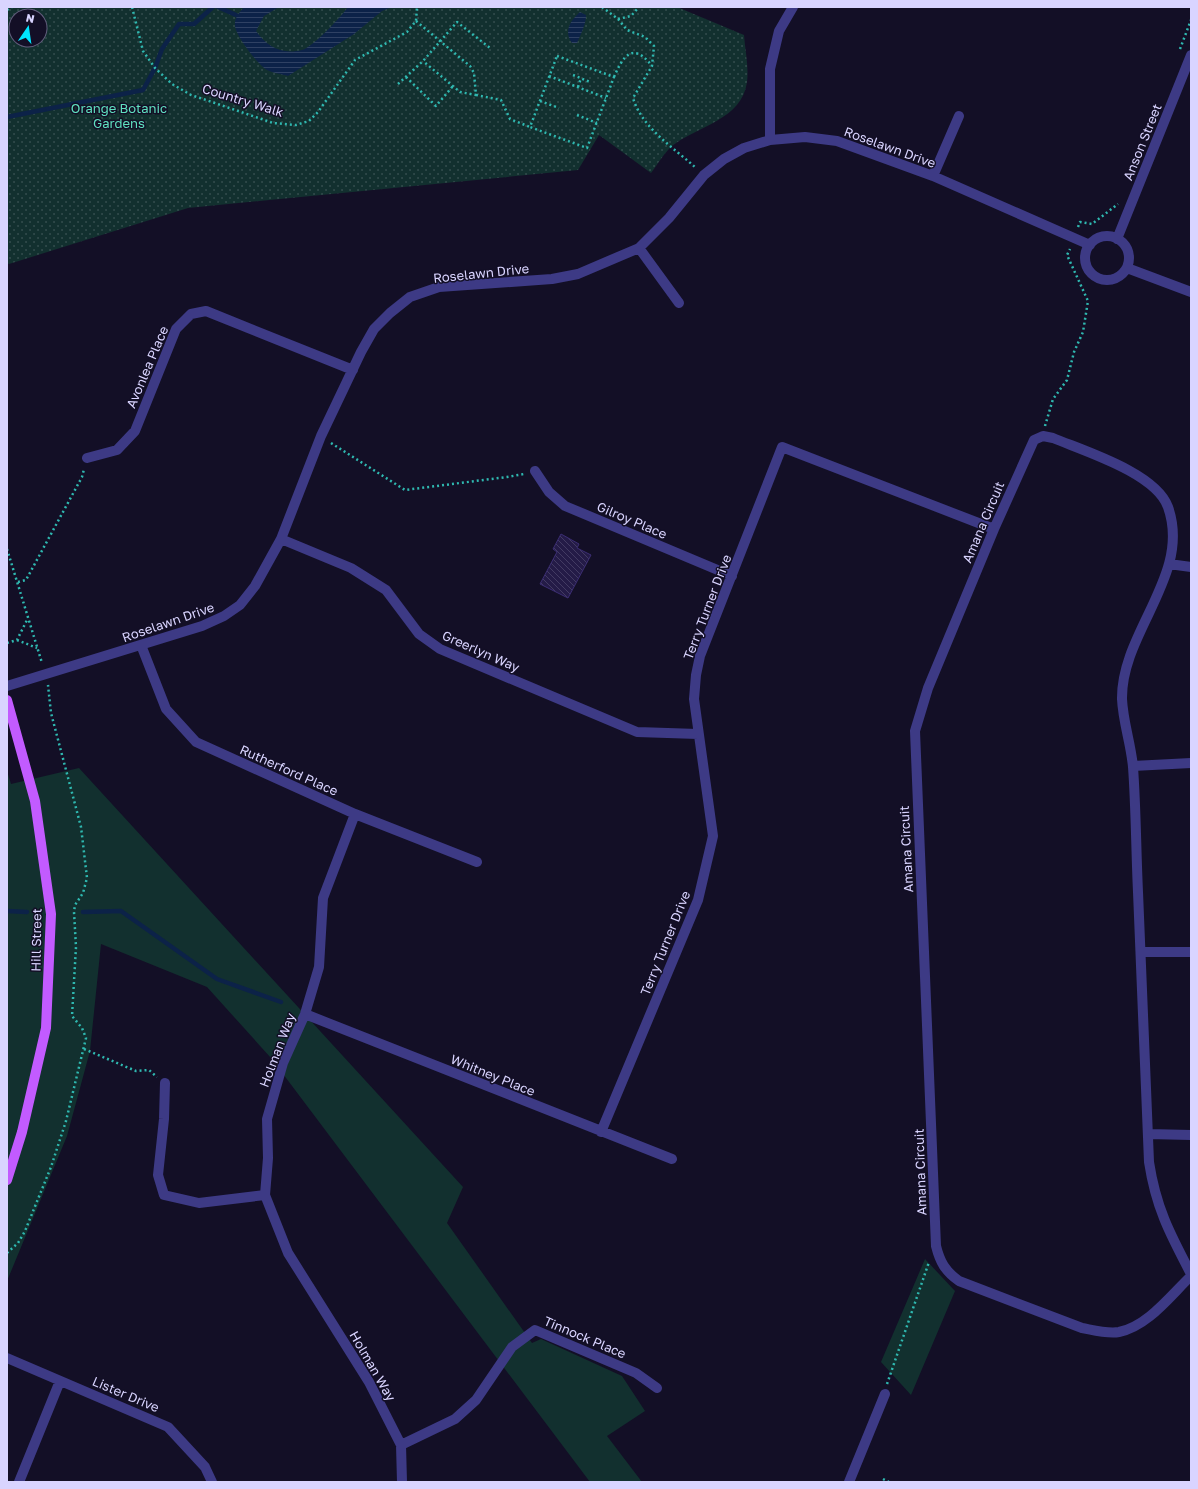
<svg xmlns="http://www.w3.org/2000/svg" width="1198" height="1489" font-family="'Golos Text',sans-serif">
<style>
.green{fill:#12302f}
.garden{fill:url(#garden-dots);fill-rule:evenodd}
.water{fill:url(#water-rules)}
.lines{fill:none;stroke-linecap:round;stroke-linejoin:round}
.stream{stroke:#0c2248;stroke-width:4.5}
.building{fill:url(#building-back-hatch);stroke:#3b2d73}
.path{stroke:#2fb8b0;stroke-width:2.5;stroke-dasharray:2 3;stroke-linecap:butt}
.minor{stroke:#3d3a85;stroke-width:10}
.major{stroke:#c25bff;stroke-width:10}
.labels{text-anchor:middle;stroke-width:3;stroke-linejoin:round;paint-order:stroke}
.street-label{font-size:13px;fill:#d9d4ff;stroke:#130f26}
.park-label{font-size:13px;fill:#5fe0c0;stroke:#130f26}
</style>
<defs>
<pattern id="garden-dots" width="8" height="8" patternUnits="userSpaceOnUse"><rect width="8" height="8" fill="#12302f"/><path d="M2 2h.1M6 6h.1" fill="none" stroke="#344d4e" stroke-width="1.8" stroke-linecap="round"/></pattern>
<pattern id="water-rules" width="6" height="5" patternUnits="userSpaceOnUse"><rect width="6" height="5" fill="#0c2248"/><path d="M0 2.5h6" fill="none" stroke="#2f4163"/></pattern>
<pattern id="building-back-hatch" width="6" height="6" patternUnits="userSpaceOnUse"><rect width="6" height="6" fill="#241b47"/><path d="M-1 5l2 2M0 0l6 6M5-1l2 2" fill="none" stroke="#433b63"/></pattern>
</defs>
<rect width="100%" height="100%" fill="#130f26"/>
<!-- green -->
<path class="green" d="M79,768L463,1187L447,1223L532,1343L541,1339L622,1376L645,1411L607,1436L642,1482H590L271,1058L207,987L101,944L90,1051L67,1136L7,1281V771L11,784Z
M925,1259L955,1291L911,1395L881,1362Z"/>
<!-- garden -->
<path class="garden" d="M7,7H677L744,35C745,50 749,67 747,82C742,120 697,126 672,146C664,153 658,164 651,173L599,135L578,170L188,208L9,264L7,263ZM16,16H40V40H16Z"/>
<!-- water -->
<path class="water" d="M244,7H279L264,16L256,31C267,47 282,55 302,50C313,47 341,17 348,7H392L382,11L354,34L288,76C282,74 273,73 267,70C258,65 236,36 235,26C234,18 239,13 244,7Z
M580,12L586,15C586,24 581,34 577,43H572C563,31 571,20 580,12Z"/>
<g class="lines">
<!-- stream -->
<path class="stream" d="M218,7L236,15
M7,117L143,90L155,68L162,49L179,24H194L213,7
M7,911L27,912
M83,912L121,911L217,979L281,1002"/>
</g>
<!-- building -->
<path class="building" d="M561,534L579,544L577,548L591,555L568,598L540,584L557,552L553,549Z"/>
<g class="lines">
<!-- path -->
<path class="path" d="M132,7L143,51L155,68L172,84L191,95L212,102L273,123L296,125L309,121L318,112L355,60L407,32L416,21L417,7
M602,7L618,19L627,30L645,37L654,46L652,66L633,98C642,128 673,147 696,168
M7,10L12,7
M618,19L631,16L639,7
M416,21L470,66L474,73L476,95L460,92L423,61
M1180,49L1191,20
M557,56L614,77L587,148L530,127Z
M573,75L590,82
M549,76L606,98
M406,77L436,106L453,86
M614,77C623,56 633,41 652,66
M398,84L423,61L457,22L490,48
M578,87L581,78
M476,95L501,100L510,119L530,127
M540,101L559,108
M577,115L597,123
M1078,227L1080,222L1092,224L1118,204
M1045,426L1053,399L1067,380L1074,352L1083,332L1088,301L1067,255L1070,249
M331,443L405,490L507,477L524,474
M7,549L42,663
M18,582L26,580L82,477L84,469
M17,640L37,648
M7,643L17,640L28,618
M84,1049L136,1071L149,1070L157,1077
M7,1253L18,1243L25,1231L51,1167L66,1121L86,1038L82,1028L72,1016L76,947L74,912L75,905L83,893L87,878L81,827L51,713L48,685
M887,1384L929,1262
M883,1479L889,1482"/>
<!-- minor -->
<path class="minor" d="M770,140V69L779,31L793,7
M933,176L959,116
M1085 258a22 22 0 1 1 44 0a22 22 0 1 1-44 0Z
M1117,239L1191,55
M639,248L679,303
M1127,268L1191,292
M87,458L117,450L135,431L176,329L191,314L206,311L353,370
M535,471L549,492L565,506L732,576
M281,539L351,568L386,590L419,634L440,649L637,732L698,734
M1169,564L1191,567
M141,645L166,709L196,742L355,814L477,862
M7,686L202,626L224,616L240,605L255,586L281,539L321,436L361,352L374,329L390,313L410,297L439,287L552,279L578,274L639,248L669,218L704,175L724,159L744,148L770,140L805,137L837,141L933,176L1090,245
M1133,766L1191,763
M355,814L323,898L319,967L305,1014L283,1063L267,1119L268,1158L265,1195L288,1253L369,1382L401,1445L402,1482
M1141,952H1191
M305,1014L672,1159
M165,1083L164,1119L158,1175L164,1195L199,1203L265,1195
M601,1132L698,900L713,836L694,699L696,675L700,656L782,447L994,529
M1148,1134L1191,1135
M1191,1274C1170,1234 1156,1208 1149,1162C1145,1072 1142,982 1138,892C1136,850 1136,808 1133,767C1131,744 1123,722 1122,699C1121,632 1192,575 1168,507C1156,473 1084,451 1053,438L1043,436L1034,440L994,529L928,688L915,731L936,1246C940,1262 945,1271 959,1281L1082,1328C1093,1330 1107,1334 1119,1332C1148,1326 1170,1296 1191,1276
M7,1358L168,1427L205,1467L212,1482
M401,1445L455,1419L476,1400L512,1347L535,1330L636,1373L657,1388
M19,1482L60,1381
M849,1482L885,1394"/>
<!-- major -->
<path class="major" d="M7,700L35,801L51,914L46,1028L22,1132L7,1180"/>
</g>
<g class="labels">
<!-- street labels -->
<g class="street-label">
<text transform="translate(243 100) rotate(17)" y="5">Country Walk</text>
<text transform="translate(1142 142) rotate(-68)" y="5">Anson Street</text>
<text transform="translate(890 147) rotate(20)" y="5">Roselawn Drive</text>
<text transform="translate(481 273) rotate(-6)" y="5">Roselawn Drive</text>
<text transform="translate(147 367) rotate(-67)" y="5">Avonlea Place</text>
<text transform="translate(632 520) rotate(23)" y="5">Gilroy Place</text>
<text transform="translate(983 522) rotate(-67)" y="5">Amana Circuit</text>
<text transform="translate(707 607) rotate(-69)" y="5">Terry Turner Drive</text>
<text transform="translate(168 622) rotate(-19)" y="5">Roselawn Drive</text>
<text transform="translate(481 651) rotate(24)" y="5">Greerlyn Way</text>
<text transform="translate(289 770) rotate(24)" y="5">Rutherford Place</text>
<text transform="translate(906 849) rotate(-93)" y="5">Amana Circuit</text>
<text transform="translate(36 940) rotate(-89)" y="5">Hill Street</text>
<text transform="translate(665 943) rotate(-68)" y="5">Terry Turner Drive</text>
<text transform="translate(277 1050) rotate(-69)" y="5">Holman Way</text>
<text transform="translate(493 1075) rotate(22)" y="5">Whitney Place</text>
<text transform="translate(920 1172) rotate(-92)" y="5">Amana Circuit</text>
<text transform="translate(585 1337) rotate(23)" y="5">Tinnock Place</text>
<text transform="translate(373 1366) rotate(60)" y="5">Holman Way</text>
<text transform="translate(126 1394) rotate(23)" y="5">Lister Drive</text>
</g>
<!-- park labels -->
<g class="park-label">
<text x="119" y="113">Orange Botanic<tspan x="119" dy="15">Gardens</tspan></text>
</g>
</g>
<!-- border -->
<rect width="1198" height="1489" fill="none" stroke="#d9d4ff" stroke-width="16"/>
<!-- north arrow -->
<g transform="translate(28 28) rotate(13)"><circle r="19" fill="#130f26" stroke="#625e7d"/>
<path d="M0-3L7 15L0 10L-7 15Z" fill="#00e5ff"/>
<text y="-6" font-size="11" font-weight="bold" text-anchor="middle" fill="#d9d4ff">N</text>
</g>
</svg>
